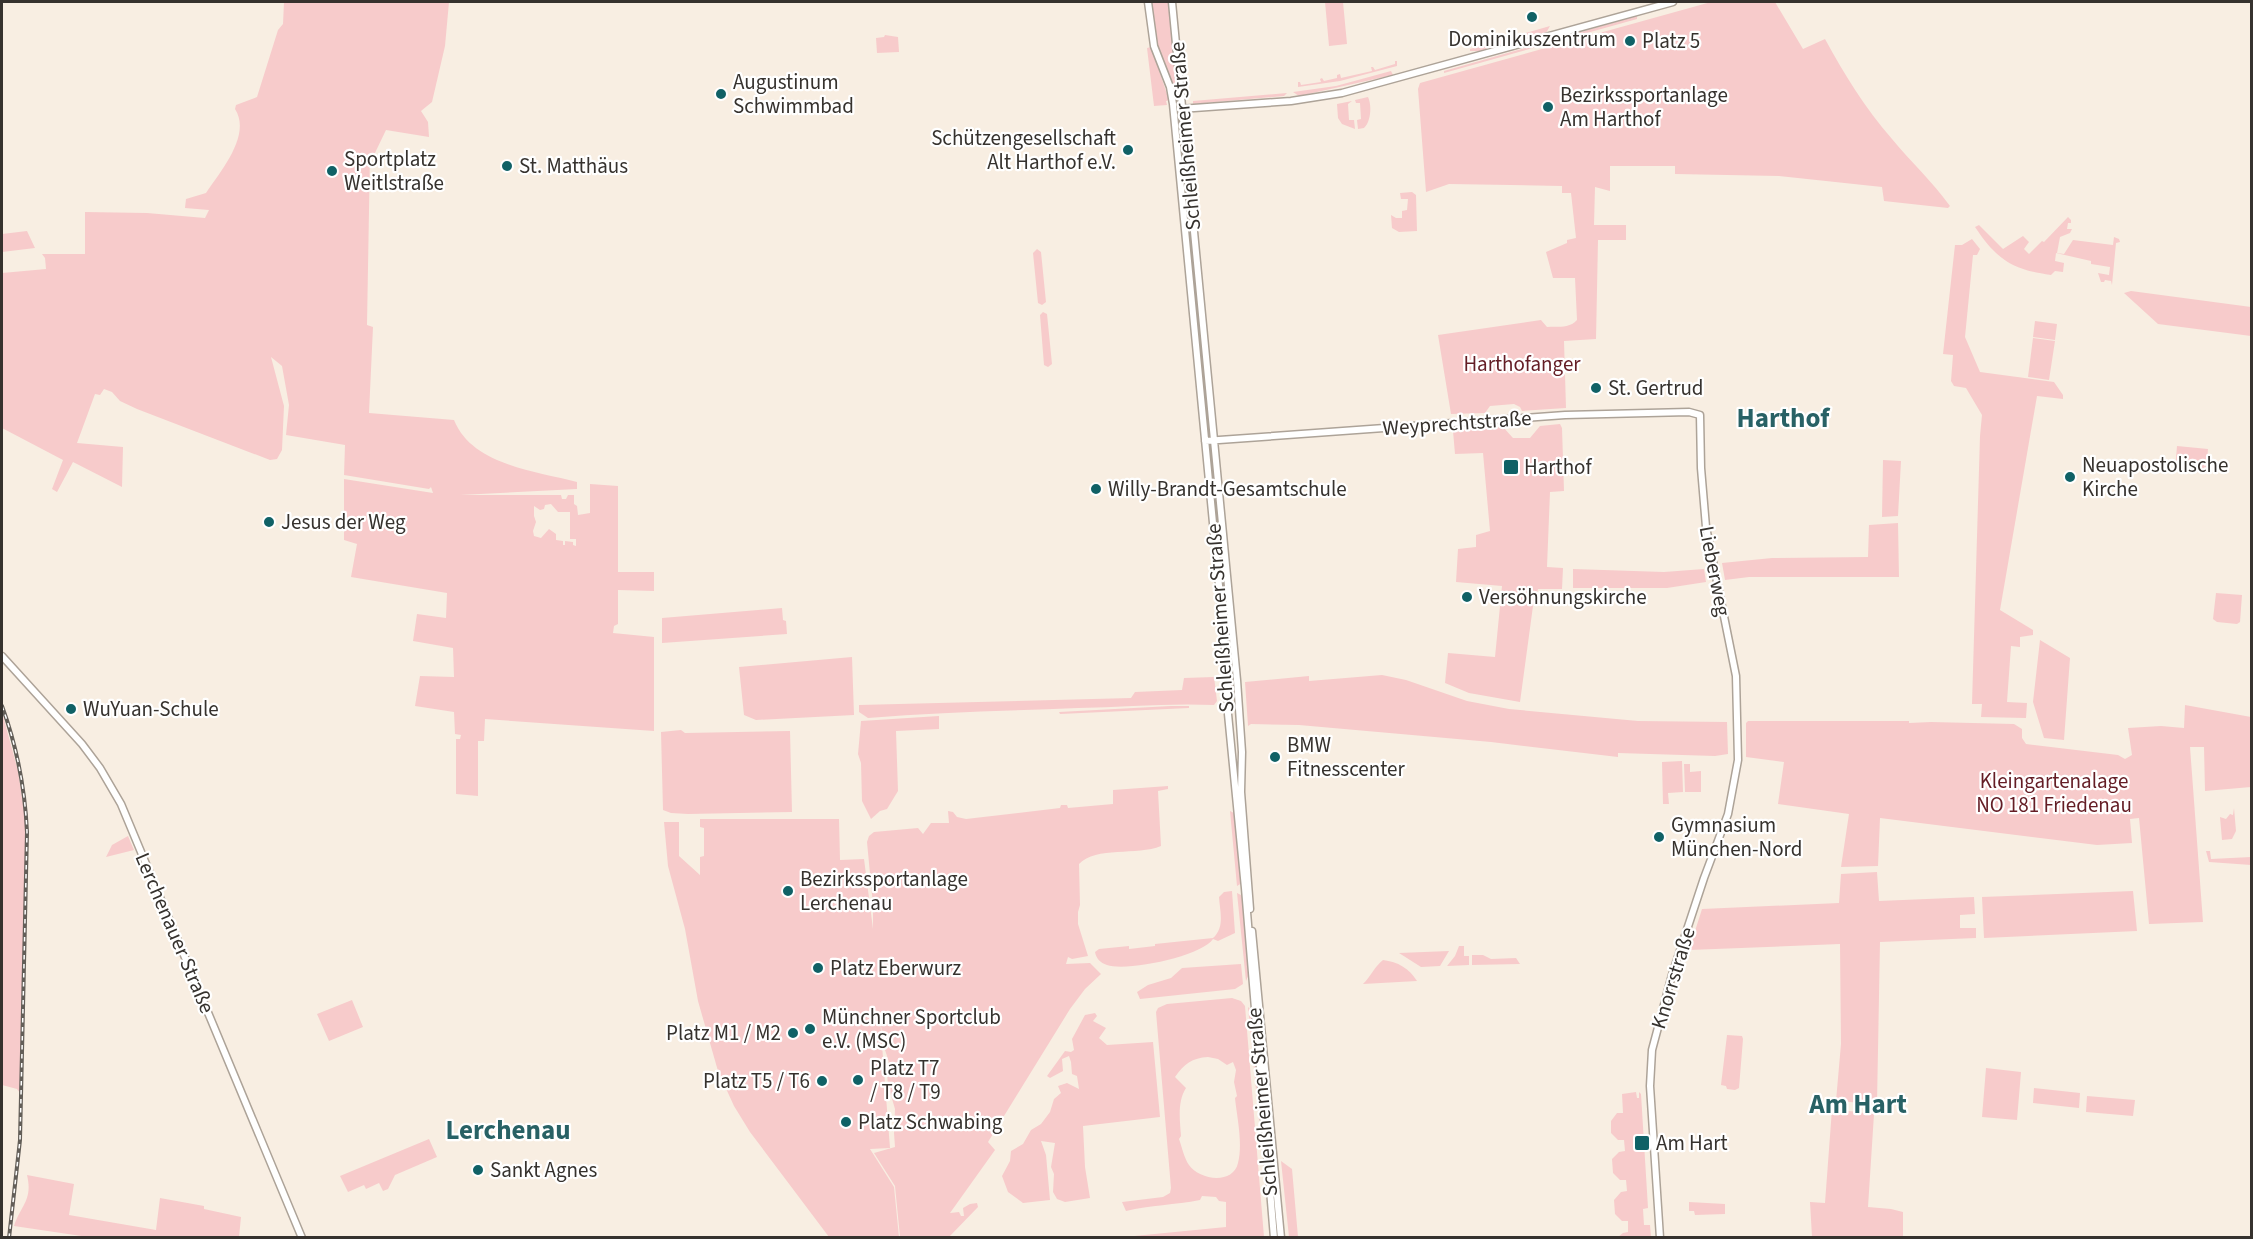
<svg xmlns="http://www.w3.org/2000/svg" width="2253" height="1239" font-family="'Source Sans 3',sans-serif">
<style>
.green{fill:#f7cbcb;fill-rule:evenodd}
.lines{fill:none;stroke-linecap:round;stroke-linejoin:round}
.secondary-casing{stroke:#ada398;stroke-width:9}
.secondary{stroke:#fff;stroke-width:6}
.rail-casing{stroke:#635e58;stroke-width:4}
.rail{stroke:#fff;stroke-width:1.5;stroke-dasharray:4.5;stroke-linecap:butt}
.poi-dot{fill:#106166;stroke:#fff;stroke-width:2}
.labels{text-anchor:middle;stroke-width:4.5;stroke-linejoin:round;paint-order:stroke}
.poi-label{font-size:21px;fill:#36322e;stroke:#fff;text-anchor:start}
.street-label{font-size:21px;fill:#36322e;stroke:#fff}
.park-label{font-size:21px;fill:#641d25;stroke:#fff}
.district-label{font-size:27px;font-weight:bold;fill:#286165;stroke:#fff}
</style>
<rect width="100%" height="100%" fill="#f8eee2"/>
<!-- green -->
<path class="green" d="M284,2H449L445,46L432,102L421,111L428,122L429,137L386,130L374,155L370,153L367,325L373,327L369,413L454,420C472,465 535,471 577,482V489L460,495H561L562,499H566L568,495H574V504L577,506L578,515L590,513V484L618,486V572H654V591L618,590V624L614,626L613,633L654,637V731L485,719L484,741H478V796L456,794V739H460L461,735L455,734L454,712L415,706L420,676L454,677L453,648L413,641L417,614L446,618L447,593L351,577L357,544L344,540V479L433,493L431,487L429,489L344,475L345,445L286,435L289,405L282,366L271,357L284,406L282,450L277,459L270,460L137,409L120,401L112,392L104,389L100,395L95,394L77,443L123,447L122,487L73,462L57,492L52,489L63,460L2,428V273L46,269L45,258L42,254H85V212L147,213L205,218L209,210L185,208L186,199L206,193C220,172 252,135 235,109L236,105L257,97L278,30L283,24ZM551,504L558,512H570V539H576V546L573,545V542L565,541V545H563V541L556,540V534L549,529L541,538L534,536L533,531L536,522L534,516V506L540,510L544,509L545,505Z
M1149,2H1169L1178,98H1176L1156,44Z
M1325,2H1343L1347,44L1329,46Z
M1711,2H1775L1803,49L1825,39C1844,74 1865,108 1892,139C1911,162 1932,181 1950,206L1948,208L1884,201L1882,187L1779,176L1675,174V166H1610V191L1595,187L1594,225H1626V240H1598L1596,339L1564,341L1566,408L1522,411L1520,407L1514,404L1490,406L1485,413L1451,414L1438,335L1541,320L1547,327C1557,326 1569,329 1577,320L1575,278H1553L1546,252L1567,243V240L1576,238L1571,193H1562V186L1449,184L1426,192L1418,89L1420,83Z
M1637,16V19L1444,73V71Z
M1550,26L1546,33L1490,47L1482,51H1470V49Z
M885,35L898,37L899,52L877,53L876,38L884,37Z
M1151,47L1169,100L1166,101L1167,105L1154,106L1147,48Z
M1395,61H1397V66L1340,81L1298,87V82H1300L1301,85L1321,82L1320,79L1322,78L1324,81L1337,78V75L1340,74L1341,78L1372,71L1371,67H1373L1375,70L1395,64Z
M1391,71L1393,75L1299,96L1293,92L1336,86Z
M1287,93L1284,96L1193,104V101Z
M1368,97C1372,105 1371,122 1364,128L1358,129L1357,120L1361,119L1360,103H1356L1355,100Z
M1352,101L1348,104L1349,120H1354L1355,129L1342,124L1338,118L1337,104Z
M1400,193L1412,192L1416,195L1417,231L1399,232L1392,228L1391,215L1396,218H1402V211L1407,210L1408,199H1401Z
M2068,217L2071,220V223H2068L2067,229H2072L2070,233L2060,237L2057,253L2064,254L2073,240L2113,245L2114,237L2119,239L2120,242L2116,243L2112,285L2111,281L2105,280L2104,282H2101L2098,273L2109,275L2110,267L2091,264V261L2056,253L2055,261L2064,263L2063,272L2055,271L2051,275C2013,270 1997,260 1975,227L1979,225L2003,249L2023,236L2029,242L2024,249L2029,254L2042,241L2044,242Z
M27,231L35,248L2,252V234Z
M1972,239L1980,249L1977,255H1973L1965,337L1980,372L2054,382L2063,395V399L2037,396L2000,610L2033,630V635L2020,637V647L2011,646L2007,702L2027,703L2026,718L1981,717L1982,704H1972L1980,436L1982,415L1966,388L1954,386L1951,381L1953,355L1943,354L1955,245H1962Z
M1188,243L1194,265L1210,430H1208Z
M1037,249L1041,252L1046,302L1042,305L1038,303L1033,253Z
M2131,291L2251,307V336L2158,324L2124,293Z
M1043,312L1047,314L1052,364L1048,367L1044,365L1040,315Z
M2035,321L2057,324L2055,340L2033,337Z
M2033,338L2055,341L2049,380L2028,377Z
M1560,424L1562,428L1564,491L1550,492L1547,567L1563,568L1562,589H1538L1533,606L1520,702L1469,693L1445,683L1448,653L1495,657L1502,586L1456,582L1458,549L1476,547V535L1490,531L1483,453L1455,454L1453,431L1503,427L1513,438H1530L1540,426Z
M2177,446L2208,449L2206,473L2175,470Z
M1208,451H1212L1222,564H1219Z
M1883,460L1901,461L1898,516L1882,517Z
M1898,523L1899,577H1749L1725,580L1722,563L1772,558L1868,557L1869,525Z
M1219,566H1223L1235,696L1230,697Z
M1573,569L1664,572L1704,569L1706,582L1667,588H1573Z
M2216,593L2242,595L2240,622L2237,624L2217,622L2213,619Z
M782,608L783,620L786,621L787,634L662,643V618Z
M2040,640L2070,658L2064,740L2044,738L2033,702Z
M852,657L854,715L756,720L744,715L739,667Z
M1382,675L1406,680L1467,701L1509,709L1638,721L1727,722L1728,754L1715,756L1618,753V757L1491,742L1299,725L1251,724L1248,726L1245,682L1309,676V681Z
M1214,677L1217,701L1214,705C1169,703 1124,707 1078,708C1008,711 938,712 868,718L859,712V705L1131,698L1135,692L1182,690L1184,678Z
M2185,705L2251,717V787L2205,791L2204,747H2190L2203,922L2149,924L2139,818L2130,819L2132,843L2097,845L1880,818L1878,866L1841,867L1849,814L1778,804L1784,762L1746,757V723L1748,721H1909V723L1931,722L2014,724L2022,729V738L2026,744L2118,755L2125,759L2132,755L2128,728L2161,726L2184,728Z
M1171,706H1189V708L1060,714L1059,712Z
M2,712L18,771L26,824L20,1093L17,1089L2,1085Z
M939,716V729L896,731L898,791L887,809L880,811L871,819L862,801L861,763L858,754L861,721Z
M681,730L685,733L790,731L792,812L688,814L671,813L663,810L661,732Z
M1682,761L1683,792L1668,793L1669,804H1663L1662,762Z
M1684,764H1690V772L1701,771V792H1685Z
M1168,786V789L1158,791L1161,846C1137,856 1096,846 1079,864L1080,905L1078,912V924L1088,956L1072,959L1068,957L1066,964L1090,963L1101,974L1085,989L1070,1009L988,1142L995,1150L950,1213L959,1212L961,1216H964L963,1208L970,1204L977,1203L978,1207L949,1237H900L895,1186L874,1153L895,1147L894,1133L895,1109L888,1085L887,1074L889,1062L883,1044L879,1006L890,1148L870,1149L894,1187L899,1237H829L750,1132L734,1106L718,1071L698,1001L685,929L668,866L664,822H679V856L700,875V857L704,856V828L700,827V819H839L840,860L864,859L873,929V905L867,842L869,836L874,832L918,828L923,834L931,823H949L948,811L953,812L957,817L966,819L1060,808L1061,805H1067L1068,808L1113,804V790Z
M2234,808L2236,831L2232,839L2222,840L2220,817L2226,819L2230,814L2233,815Z
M1230,811L1236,814L1242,883L1237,886Z
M128,836L134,850L106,857L112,845Z
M2206,851H2210L2211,859L2251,857V865L2209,862Z
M1877,872L1879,901L1974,897L1975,914L1960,915V928H1976V938L1880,942L1877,1104L1836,1101L1841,1044L1840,944L1689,950L1702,909L1839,903L1841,874Z
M1232,891L1235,933L1218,941L1213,939C1202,956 1127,972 1107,965C1100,963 1096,958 1095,952L1099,949L1129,946V949L1155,946V944L1213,938C1225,927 1220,912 1219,897L1224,892Z
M2133,891L2137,931L1984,938L1982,897Z
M1237,893L1243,896L1249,974L1246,981Z
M1459,946H1464V956H1469V965L1447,966L1455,956Z
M1449,951L1440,966L1421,967L1399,953Z
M1483,955L1491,959L1516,958L1520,964L1472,965V955Z
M1383,960C1398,962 1409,968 1417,981L1363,984C1371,976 1375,966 1383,960Z
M1241,964L1243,984L1235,989L1140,999L1137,992L1148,985L1171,978L1182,968Z
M1232,998L1241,1001L1245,1006L1264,1237H1124L1226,1227V1202L1219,1201L1216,1197L1202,1196L1200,1200C1175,1205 1150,1205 1126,1211L1122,1202L1163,1197L1170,1193L1171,1188L1156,1012L1158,1008L1167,1004ZM1208,1057L1218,1059L1227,1065L1233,1062L1236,1070L1234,1082L1237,1096L1235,1098C1237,1118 1243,1143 1238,1163C1233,1185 1199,1180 1189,1165C1184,1158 1182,1147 1179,1139L1181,1136C1180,1121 1177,1102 1186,1088L1175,1077C1184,1064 1192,1058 1208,1057Z
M352,1000L363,1027L329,1041L317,1014Z
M1248,1007L1253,1012L1255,1029V1055L1260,1120H1259Z
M1095,1013L1097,1016L1093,1021L1106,1028L1099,1038L1107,1045L1153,1042L1160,1117L1083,1126L1085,1167L1090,1198L1065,1202L1057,1199L1053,1192L1054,1174L1051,1167L1055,1143L1041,1141L1046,1155L1050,1200L1023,1203L1008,1192L1002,1176L1010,1161L1011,1151L1023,1144L1031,1130L1041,1124L1050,1112L1054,1099L1061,1093L1058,1086L1067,1083L1079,1089L1077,1076L1072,1074L1071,1062L1069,1056L1062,1059L1063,1071L1050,1078L1047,1076L1065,1051L1071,1052L1074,1050L1072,1039L1085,1015Z
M1727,1035L1742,1036L1743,1039L1739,1088L1735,1090L1727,1089L1726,1086L1721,1085Z
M1986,1068L2021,1072L2017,1120L1982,1117Z
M2034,1088L2080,1093L2079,1108L2033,1103Z
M1636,1092L1637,1098H1639V1092L1641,1094L1648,1208L1643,1209L1644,1225H1650L1651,1237H1618L1623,1233L1628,1232V1221H1622L1615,1214L1614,1200L1621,1192L1627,1191L1626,1180H1620L1613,1173L1612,1159L1619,1152L1625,1151L1624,1140H1618L1611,1133V1121L1617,1113H1623L1622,1094Z
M2087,1096L2135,1100L2133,1116L2086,1112Z
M1832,1109L1874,1114L1868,1207L1891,1209L1903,1212V1237H1812L1810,1202L1825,1203Z
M429,1139L437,1157L395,1175L388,1189L383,1191L379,1183L366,1189L364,1185L348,1192L340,1176Z
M1281,1161L1292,1169L1298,1237H1289Z
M27,1175L74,1184L69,1215L156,1230L160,1198L204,1206V1209L241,1217L239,1237H88L14,1226C21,1205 33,1200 27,1175Z
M1689,1202L1725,1204V1214L1695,1215L1694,1211H1689Z"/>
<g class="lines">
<defs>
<path id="secondary" d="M1148,2L1154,46L1170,87L1173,104L1228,680V714L1245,888L1274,1238
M1172,2L1237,680L1242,752L1241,792L1250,909
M1180,109L1291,101L1342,93L1673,2
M1205,441L1565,415L1689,412L1700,415L1701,468L1706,527L1736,676L1738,760L1728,814L1704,878L1672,975L1652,1050L1650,1086L1660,1238
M2,656L82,744L100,768L121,804L302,1238
M1252,931L1281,1238"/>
</defs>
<!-- secondary casing -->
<use href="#secondary" class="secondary-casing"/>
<!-- secondary -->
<use href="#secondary" class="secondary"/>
<defs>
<path id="rail" d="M2,706C17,747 25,789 27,832L20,1140L9,1238"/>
</defs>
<!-- rail casing -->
<use href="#rail" class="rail-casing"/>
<!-- rail -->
<use href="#rail" class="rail"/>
</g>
<!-- markers -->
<g class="poi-dot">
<circle cx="1532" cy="17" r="6"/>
<circle cx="1630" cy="41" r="6"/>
<circle cx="721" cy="94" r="6"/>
<circle cx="1548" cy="107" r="6"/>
<circle cx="1128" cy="150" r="6"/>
<circle cx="507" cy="166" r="6"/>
<circle cx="332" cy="171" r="6"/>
<circle cx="1596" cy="388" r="6"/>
<rect x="1503" y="459" width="16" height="16" rx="3"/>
<circle cx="2070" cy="477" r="6"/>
<circle cx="1096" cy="489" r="6"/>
<circle cx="269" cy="522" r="6"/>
<circle cx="1467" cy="597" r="6"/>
<circle cx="71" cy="709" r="6"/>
<circle cx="1275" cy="757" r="6"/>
<circle cx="1659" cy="837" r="6"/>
<circle cx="788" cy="891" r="6"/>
<circle cx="818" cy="968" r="6"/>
<circle cx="810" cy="1029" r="6"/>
<circle cx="793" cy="1033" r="6"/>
<circle cx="858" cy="1080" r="6"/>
<circle cx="822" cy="1081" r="6"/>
<circle cx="846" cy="1122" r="6"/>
<rect x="1634" y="1135" width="16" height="16" rx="3"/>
<circle cx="478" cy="1170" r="6"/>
</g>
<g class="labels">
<!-- poi labels -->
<g class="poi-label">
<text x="1532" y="46" text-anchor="middle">Dominikuszentrum</text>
<text x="1642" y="48">Platz 5</text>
<text x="733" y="89">Augustinum<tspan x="733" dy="24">Schwimmbad</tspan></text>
<text x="1560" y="102">Bezirkssportanlage<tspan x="1560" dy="24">Am Harthof</tspan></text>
<text x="1116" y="145" text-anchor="end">Schützengesellschaft<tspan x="1116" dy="24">Alt Harthof e.V.</tspan></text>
<text x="344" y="166">Sportplatz<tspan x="344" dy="24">Weitlstraße</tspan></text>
<text x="519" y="173">St. Matthäus</text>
<text x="1608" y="395">St. Gertrud</text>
<text x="2082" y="472">Neuapostolische<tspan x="2082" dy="24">Kirche</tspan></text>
<text x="1524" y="474">Harthof</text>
<text x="1108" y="496">Willy-Brandt-Gesamtschule</text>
<text x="281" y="529">Jesus der Weg</text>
<text x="1479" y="604">Versöhnungskirche</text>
<text x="83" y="716">WuYuan-Schule</text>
<text x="1287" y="752">BMW<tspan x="1287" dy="24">Fitnesscenter</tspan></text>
<text x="1671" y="832">Gymnasium<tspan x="1671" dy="24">München-Nord</tspan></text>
<text x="800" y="886">Bezirkssportanlage<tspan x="800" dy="24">Lerchenau</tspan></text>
<text x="830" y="975">Platz Eberwurz</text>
<text x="822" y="1024">Münchner Sportclub<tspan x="822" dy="24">e.V. (MSC)</tspan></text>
<text x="781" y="1040" text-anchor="end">Platz M1 / M2</text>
<text x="870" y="1075">Platz T7<tspan x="870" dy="24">/ T8 / T9</tspan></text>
<text x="810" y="1088" text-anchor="end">Platz T5 / T6</text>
<text x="858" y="1129">Platz Schwabing</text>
<text x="1656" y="1150">Am Hart</text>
<text x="490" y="1177">Sankt Agnes</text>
</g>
<!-- street labels -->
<g class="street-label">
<text transform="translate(1185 136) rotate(-95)" y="7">Schleißheimer Straße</text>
<text transform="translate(1457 423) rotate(-4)" y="7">Weyprechtstraße</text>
<text transform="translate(1715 571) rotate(79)" y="7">Lieberweg</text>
<text transform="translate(1220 618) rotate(-94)" y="7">Schleißheimer Straße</text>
<text transform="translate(175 933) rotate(67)" y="7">Lerchenauer Straße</text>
<text transform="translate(1673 978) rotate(-73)" y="7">Knorrstraße</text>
<text transform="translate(1262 1102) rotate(-95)" y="7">Schleißheimer Straße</text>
</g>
<!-- park labels -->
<g class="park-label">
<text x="1522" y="371">Harthofanger</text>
<text x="2054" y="788">Kleingartenalage<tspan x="2054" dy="24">NO 181 Friedenau</tspan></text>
</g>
<!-- district labels -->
<g class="district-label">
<text x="1783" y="427">Harthof</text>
<text x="1858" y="1113">Am Hart</text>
<text x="508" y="1139">Lerchenau</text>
</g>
</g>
<!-- border -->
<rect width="2253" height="1239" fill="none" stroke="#36322e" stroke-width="6"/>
</svg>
